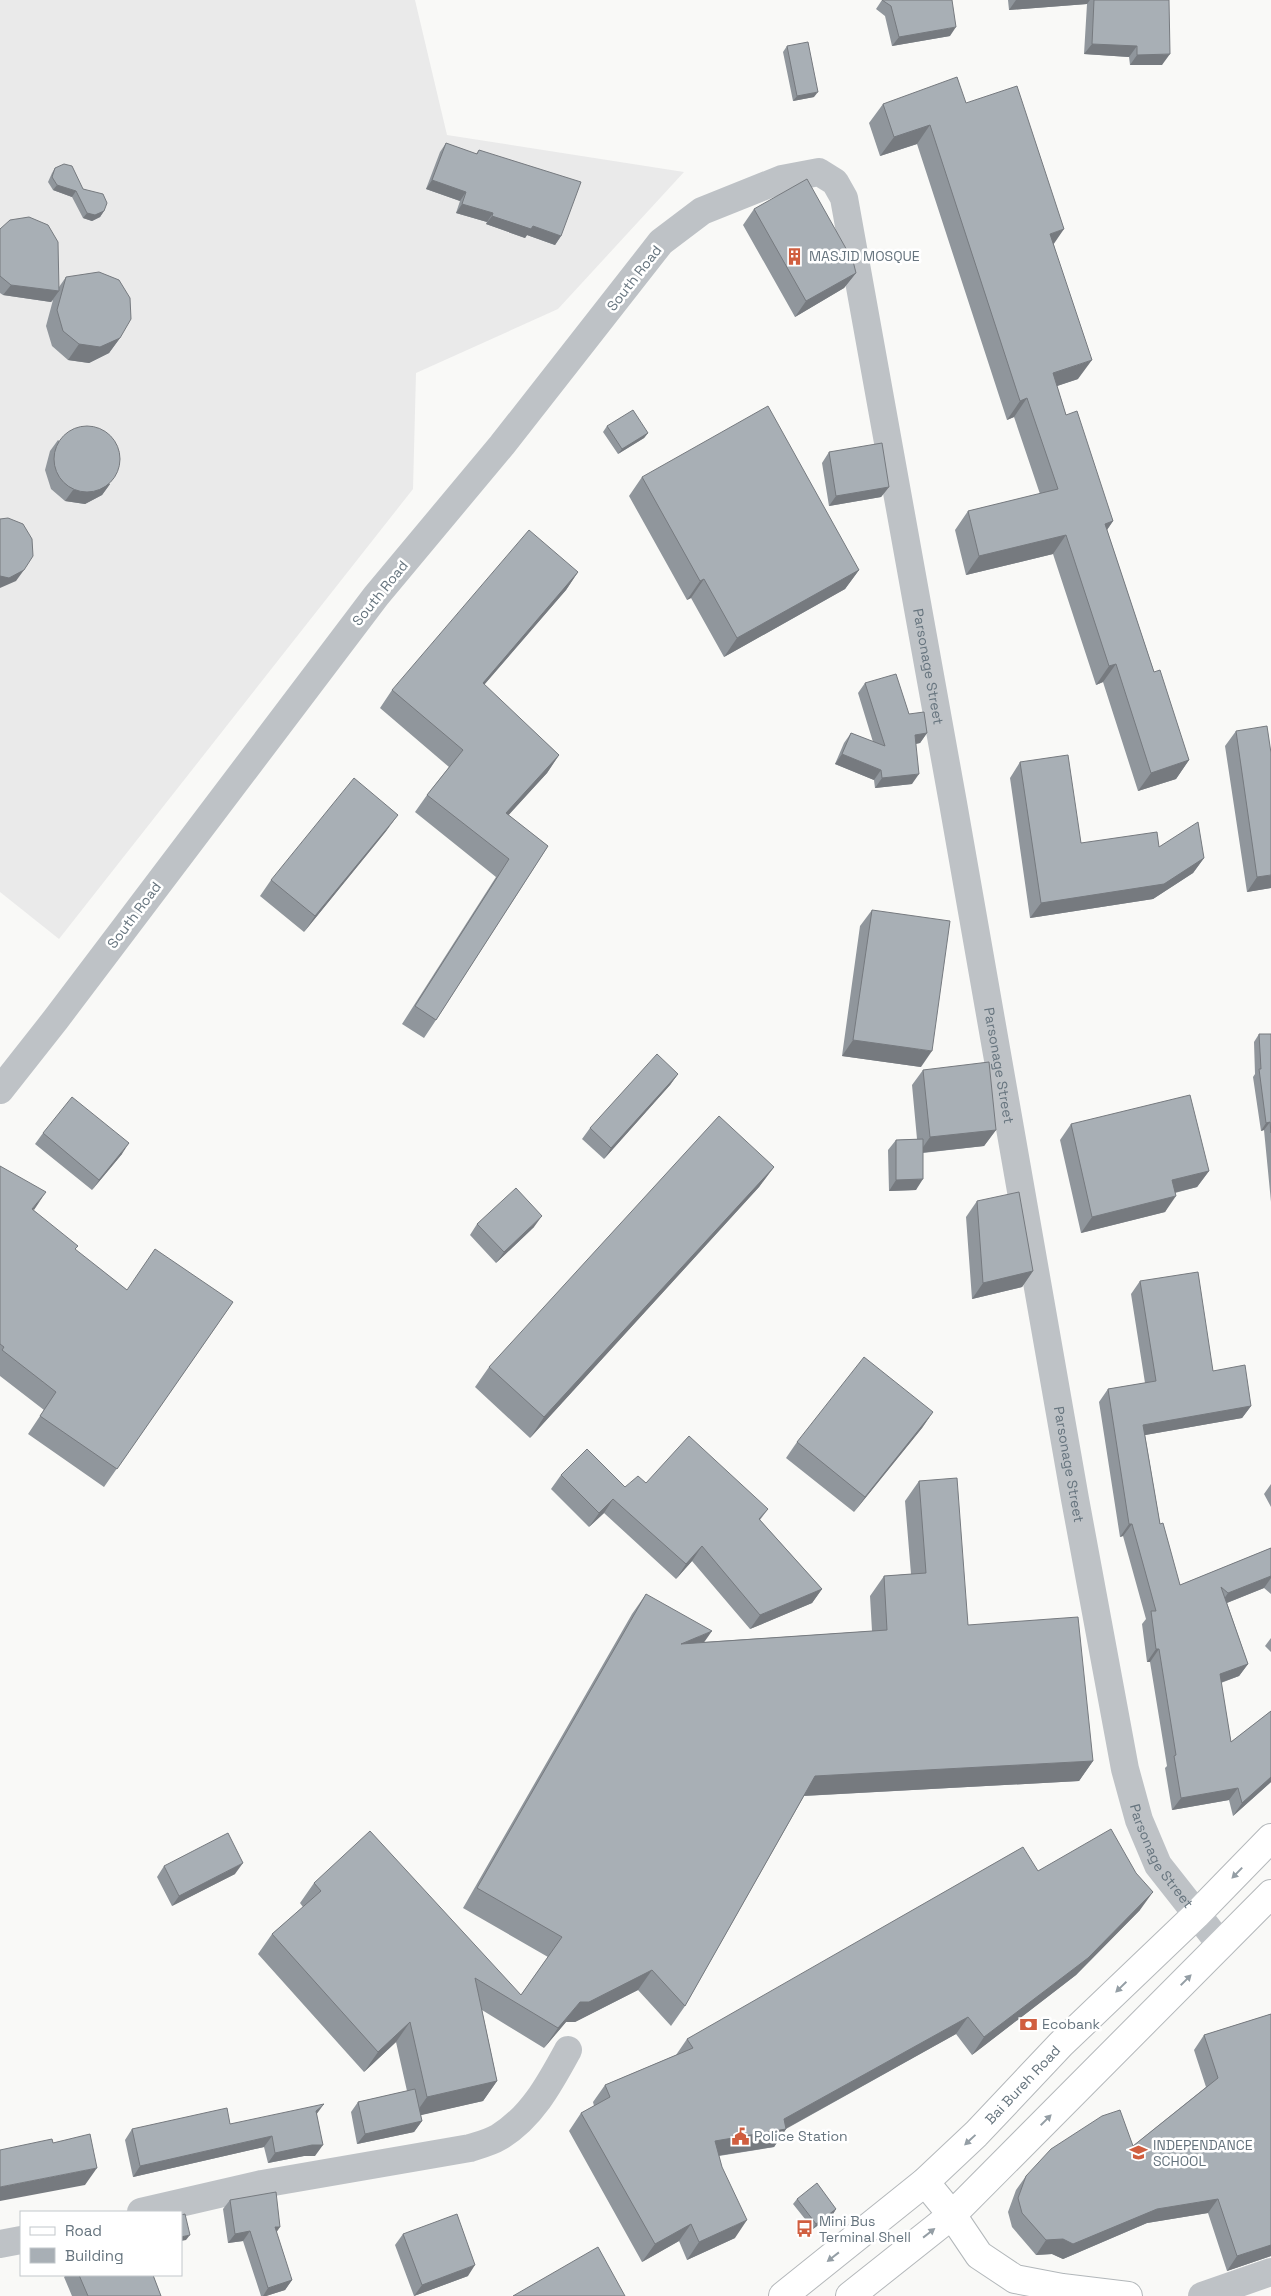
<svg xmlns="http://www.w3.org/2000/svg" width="1271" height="2296" font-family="'Space Grotesk',sans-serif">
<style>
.built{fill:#eaeaea}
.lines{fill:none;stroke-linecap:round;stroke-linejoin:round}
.major-casing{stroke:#b2b7ba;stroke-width:30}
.highway-casing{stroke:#b4b8bb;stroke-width:30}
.minor{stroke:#bec2c6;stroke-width:28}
.major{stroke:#fff;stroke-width:28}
.highway{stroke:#fff;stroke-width:28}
.wall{fill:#90969c}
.shaded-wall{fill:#767a7f}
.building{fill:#a8afb5;stroke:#767a7f}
.oneway{fill:#949ea5}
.labels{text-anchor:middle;stroke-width:5;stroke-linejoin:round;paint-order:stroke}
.poi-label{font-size:14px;fill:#66747e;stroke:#fff;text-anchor:start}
.street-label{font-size:14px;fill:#66747e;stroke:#fff}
</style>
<rect width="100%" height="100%" fill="#f9f9f7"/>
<!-- built -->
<path class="built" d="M0,0H415L447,135L684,172L558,309L416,373L413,489L59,939L0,892Z"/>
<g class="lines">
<defs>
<path id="major" d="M925,2182L952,2215L979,2255L1015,2279L1062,2288L1128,2296"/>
<g id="highway">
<path id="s2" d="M783,2296L925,2182L976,2134L1061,2044L1196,1915L1271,1838"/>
<path d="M850,2296L952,2215L1271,1894"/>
</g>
</defs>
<!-- major casing -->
<use href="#major" class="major-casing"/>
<!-- highway casing -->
<use href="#highway" class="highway-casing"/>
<!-- minor -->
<g class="minor">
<path id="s1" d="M0,1090L56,1019L376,596L502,445L661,242L702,211L782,179L819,172L835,182L844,198L953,803L1075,1499L1125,1769L1139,1820L1158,1865L1221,1945"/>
<path d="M141,2212L262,2184L470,2148C480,2145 491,2142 499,2137C532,2117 550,2083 568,2050"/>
<path d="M0,2244L21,2240"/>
<path d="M1202,2296L1271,2272"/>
</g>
<!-- major -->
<use href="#major" class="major"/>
<!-- highway -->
<use href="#highway" class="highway"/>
</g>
<!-- wall -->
<path class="wall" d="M882,0L950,36L892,46L885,16L876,9Z
M1008,0H1169L1162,65H1130L1129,57L1084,54L1087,4L1009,10Z
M787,46L814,97L793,101L783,52Z
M966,103L1054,245L1078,379L1057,386L1066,415L1113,521L1107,530L1154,672L1189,760L1176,779L1138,791L1103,682L1096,685L1053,554L966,575L955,530L968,511L1040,494L1014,417L1007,420L917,144L880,156L869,123L883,104Z
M446,143L476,154L479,150L561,236L555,245L527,235L525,238L486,224L487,222L456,213L460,201L426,189L440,152Z
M55,168L83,189L104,211L100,217L92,221L83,218L72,197L53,190L48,182L52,173Z
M754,209L856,273L844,288L795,317L743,225Z
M0,229L59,287L66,277L120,338L109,353L89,363L68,360L52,346L46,326L53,300L51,302L3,295L0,293Z
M607,426L648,433L644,438L618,454L603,432Z
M58,440L110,484L102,495L85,504L65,501L51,489L45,470L50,451Z
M829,452L889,487L881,497L829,506L822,463Z
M642,477L859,570L845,589L724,657L691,598L687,600L629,496Z
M578,572L566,590L484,685L559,755L547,773L508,815L548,846L436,1020L424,1038L402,1024L496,877L415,812L427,795L449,767L380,708L392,690Z
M865,683L909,714L927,733L920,743L916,744L912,784L875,788L874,780L835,764L844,743L851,733L873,742L858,693Z
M1236,731L1271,888L1247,892L1225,746Z
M1020,762L1081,843L1159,847L1204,858L1193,873L1153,899L1030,918L1010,778Z
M387,830L304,932L260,896L271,880Z
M872,910L921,1067L842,1056L860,926Z
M1259,1034H1271V1202L1264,1130L1261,1131L1253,1077L1255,1074L1254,1042Z
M923,1070L996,1130L984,1146L923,1153L916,1190L889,1191L888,1150L896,1140L917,1139L912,1085Z
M678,1074L670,1085L604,1159L582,1139L590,1128Z
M1071,1124L1209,1171L1197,1187L1175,1193L1165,1212L1081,1233L1060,1140Z
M43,1133L122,1154L92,1190L35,1144Z
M0,1166L33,1210L75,1250L127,1290L233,1302L104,1487L28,1434L44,1410L0,1376Z
M774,1167L759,1187L530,1438L475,1387L489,1367Z
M977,1201L1033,1271L1022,1287L972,1299L966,1217Z
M477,1224L534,1227L496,1263L470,1235Z
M1140,1281L1213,1371L1251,1406L1242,1418L1145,1435L1160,1524L1180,1585L1271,1548V1594L1264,1588L1227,1603L1248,1664L1239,1676L1221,1683L1231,1742L1271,1711V1782L1233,1816L1229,1800L1172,1810L1165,1768L1167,1766L1150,1662H1147L1142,1624L1146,1619L1123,1536L1120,1537L1099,1402L1108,1389L1145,1383L1131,1294Z
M933,1412L922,1428L854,1512L786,1458L797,1442Z
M561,1475L625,1487L646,1483L768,1509L760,1520L822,1589L812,1603L750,1629L692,1561L676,1579L604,1513L589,1527L551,1489Z
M919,1481L968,1625L1093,1761L1079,1781L804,1796L685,2006L671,2026L638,1990L575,2022H566L544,2048L482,2010L497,2081L483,2101L420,2115L422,2121L414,2132L357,2144L351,2112L358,2102L407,2091L396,2042L364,2072L258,1954L272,1934L303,1907L300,1903L314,1883L521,1995L548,1957L463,1908L632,1614L646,1594L704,1642L872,1631L870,1596L884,1576L911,1574L905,1501Z
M1271,1484V1507L1264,1494Z
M1271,1638V1652L1265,1646Z
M164,1866L235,1874L172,1906L157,1877Z
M1038,1871L1140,1910L1076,1975L972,2055L956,2034L786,2129L774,2147L719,2156L735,2238L687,2260L679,2241L642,2262L569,2131L581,2113L594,2106L593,2102L605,2085L676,2055L687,2039Z
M1271,2014V2256L1227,2271L1208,2213L1147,2223L1063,2259L1052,2254L1036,2255L1012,2227L1008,2212L1016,2190L1026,2176L1133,2146L1206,2087L1194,2050L1204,2035Z
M317,2114L315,2156H304L268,2163L264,2147L133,2177L125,2140L132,2129L230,2124Z
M797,2199L836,2209L833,2214L813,2229L793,2204Z
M230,2200L292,2280L285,2290L266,2296H261L243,2241L228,2243L223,2209Z
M403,2234L468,2276L414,2296L395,2245Z
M66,2275H153L161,2296H72L64,2277Z"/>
<!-- shaded-wall -->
<path class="shaded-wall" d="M1016,0H1090L1087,4L1009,10Z
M956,27L950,36L892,46L899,37Z
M1092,44L1137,46L1129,57L1084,54Z
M1170,54L1162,65H1130L1137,55Z
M818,92L814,97L793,101L797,96Z
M930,125L917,144L880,156L894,137Z
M432,180L466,192L460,201L426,189Z
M57,185L76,191L72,197L53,190Z
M462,204L493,213L487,222L456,213Z
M104,211L100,217L92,221L83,218L87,213Z
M492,216L533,226L561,236L555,245L527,235L525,238L486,224Z
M1064,229L1051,248L1050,234Z
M856,273L844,288L795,317L806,301Z
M11,285L59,291L51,302L3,295Z
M120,338L109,353L89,363L68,360L79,344Z
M1092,360L1078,379L1039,392L1053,373Z
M1027,398L1014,417L1007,420L1020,401Z
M648,433L644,438L618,454L622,449Z
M110,484L102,495L85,504L65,501L73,490Z
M889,487L881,497L829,506L836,496Z
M1113,521L1100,540L1105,524Z
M1066,535L1053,554L966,575L979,556Z
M24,570L16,581L0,588V576Z
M859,570L845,589L724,657L737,638Z
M578,572L566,590L470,701L483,683Z
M704,579L691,598L687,600L700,581Z
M1116,664L1103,682L1096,685L1109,666Z
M927,733L920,743L908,745L915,735Z
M842,754L881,770L874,780L835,764Z
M559,755L547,773L494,831L506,813Z
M1189,760L1176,779L1138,791L1151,773Z
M919,774L912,784L875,788L882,778Z
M398,815L387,830L304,932L315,916Z
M1204,858L1193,873L1153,899L1030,918L1041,903Z
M1271,875V888L1247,892L1257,877Z
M853,1040L932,1051L921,1067L842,1056Z
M678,1074L670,1085L604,1159L611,1148Z
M1270,1122L1264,1130L1261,1131L1266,1123Z
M996,1130L984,1146L919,1153L930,1137Z
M129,1143L122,1154L92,1190L99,1180Z
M774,1167L759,1187L530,1438L544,1417Z
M1209,1171L1197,1187L1161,1196L1172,1180Z
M923,1179L916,1190L889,1191L896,1180Z
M46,1192L34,1210L32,1209Z
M1176,1196L1165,1212L1081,1233L1092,1217Z
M542,1216L534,1227L496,1263L504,1252Z
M1033,1271L1022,1287L972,1299L983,1283Z
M1251,1406L1242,1418L1134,1437L1143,1425Z
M933,1412L922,1428L854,1512L865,1497Z
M613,1499L604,1513L589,1527L599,1513Z
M1129,1524H1132L1123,1536L1120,1537Z
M702,1546L692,1561L676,1579L686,1564Z
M1271,1576V1578L1264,1588L1219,1606L1228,1593Z
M822,1589L812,1603L750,1629L760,1615Z
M712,1631L698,1651L681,1644Z
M1156,1649H1159L1150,1662H1147Z
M1248,1664L1239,1676L1211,1686L1220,1674Z
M1093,1761L1079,1781L801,1796L815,1776Z
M1271,1777V1782L1233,1816L1242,1803Z
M1238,1788L1229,1800L1172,1810L1181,1798Z
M243,1863L235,1874L172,1906L179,1896Z
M1153,1892L1140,1910L1076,1975L972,2055L984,2037Z
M652,1970L638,1990L575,2022H566L544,2048L558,2028L580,2002Z
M968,2017L956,2034L785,2129H786L774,2147L703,2158L715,2141L784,2119Z
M410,2022L396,2042L364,2072L378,2052Z
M497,2081L483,2101L413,2117L427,2097Z
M324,2104L316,2115V2111Z
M422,2121L414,2132L357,2144L365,2134Z
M272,2136L264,2147L133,2177L140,2166Z
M312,2145H323L315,2156H304L268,2163L275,2153Z
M97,2168L85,2185L0,2201V2187Z
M1218,2199L1208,2213L1147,2223L1063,2259L1052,2254L1036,2255L1046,2240L1157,2209Z
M836,2209L833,2214L813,2229L816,2224Z
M747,2220L735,2238L687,2260L699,2242Z
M691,2224L679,2241L642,2262L655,2244Z
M275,2227H280L274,2236Z
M250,2231L243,2241L228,2243L235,2234Z
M190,2235L186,2240L181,2241V2237Z
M1271,2245V2256L1227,2271L1237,2256Z
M475,2265L468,2276L414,2296L422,2285Z
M292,2280L285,2290L266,2296H263L268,2288Z"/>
<!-- building -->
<path class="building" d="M882,0H952L956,27L899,37L891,6Z
M1094,0H1169L1170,54L1137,55V46L1092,44Z
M808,42L818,92L797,96L787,46Z
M957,77L966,103L1017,86L1064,229L1050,234L1092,360L1053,373L1066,415L1077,411L1113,521L1105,524L1154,672L1160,670L1189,760L1151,773L1116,664L1109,666L1066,535L979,556L968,511L1058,489L1027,398L1020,401L930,125L894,137L883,104Z
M446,143L477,154L479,150L581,182L561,236L533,226L531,229L492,216L493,213L462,204L466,192L432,180Z
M64,164L72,166L83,189L103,194L107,203L104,211L95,215L87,213L76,191L57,185L52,177L55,168Z
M807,179L853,261L856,273L806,301L754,209Z
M29,217L48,225L58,242L59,291L11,285L0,276V229L10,220Z
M99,272L119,280L130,298L131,319L120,338L100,347L79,344L63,331L57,310L66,277Z
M768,406L859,570L737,638L704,579L700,581L642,477Z
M633,410L648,433L622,449L607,426Z
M54 459a33 33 0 1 1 66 0a33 33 0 1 1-66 0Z
M882,443L889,487L836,496L829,452Z
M8,518L23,524L32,539L33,556L24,570L9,578L0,576V519Z
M529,530L578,572L483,683L559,755L506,813L548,846L436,1020L415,1006L509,859L427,795L463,750L392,690Z
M896,674L909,714L924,712L927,733L915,735L919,774L882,778L881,770L842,754L851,733L885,746L865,683Z
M1267,726L1271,753V875L1257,877L1236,731Z
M1068,755L1081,843L1157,832L1159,847L1198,822L1204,858L1164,884L1041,903L1020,762Z
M354,778L398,815L315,916L271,880Z
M872,910L950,921L932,1051L853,1040Z
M1259,1034H1271V1133L1270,1122L1266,1123L1259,1069H1261Z
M657,1054L678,1074L611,1148L590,1128Z
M989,1062L996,1130L930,1137L923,1070Z
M1190,1095L1209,1171L1172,1180L1176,1196L1092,1217L1071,1124Z
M72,1097L129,1143L99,1180L43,1133Z
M719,1116L774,1167L544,1417L489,1367Z
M923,1139V1179L896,1180V1140Z
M0,1166L46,1192L32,1209L78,1246L75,1249L127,1290L155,1249L233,1302L117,1469L40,1416L56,1392L2,1350L4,1347L0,1344Z
M516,1188L542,1216L504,1252L477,1224Z
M1019,1192L1033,1271L983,1283L977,1201Z
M1198,1272L1213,1371L1245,1365L1251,1406L1143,1425L1160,1524L1163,1523L1180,1585L1271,1548V1576L1228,1593L1221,1587L1248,1664L1220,1674L1231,1742L1271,1711V1777L1242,1803L1238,1788L1181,1798L1174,1756L1176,1755L1159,1649H1156L1151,1611H1156L1132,1524H1129L1108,1389L1156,1381L1140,1281Z
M864,1357L933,1412L865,1497L797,1442Z
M689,1436L768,1509L759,1519L822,1589L760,1615L702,1546L686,1564L613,1499L599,1513L561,1475L587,1449L625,1487L638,1476L646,1483Z
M957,1478L968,1625L1078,1617L1093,1761L815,1776L685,2006L652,1970L589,2002H580L558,2028L475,1978L497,2081L427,2097L410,2022L378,2052L272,1934L321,1891L314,1883L370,1831L521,1995L562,1937L477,1888L646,1594L712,1631L681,1644L887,1630L884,1576L926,1573L919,1481Z
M1111,1829L1136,1873L1153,1892L1088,1958L984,2037L968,2017L784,2119L786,2129L715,2141L722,2167L747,2220L699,2242L691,2224L655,2244L581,2113L610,2097L605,2085L693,2048L687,2039L1023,1847L1038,1871Z
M228,1833L243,1863L179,1896L164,1866Z
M1271,2014V2245L1237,2256L1218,2199L1157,2209L1073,2244L1063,2239L1046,2240L1022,2213L1018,2198L1026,2176L1051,2149L1102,2116L1120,2110L1133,2146L1218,2078L1204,2035Z
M415,2089L422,2121L365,2134L358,2102Z
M324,2104L316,2111L323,2145H312L275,2153L272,2136L140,2166L132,2129L227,2108L230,2124Z
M90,2134L97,2168L0,2187V2150L52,2139L53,2143Z
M817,2183L836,2209L816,2224L797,2199Z
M276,2192L280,2227H275L292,2280L268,2288L250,2231L235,2234L230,2200Z
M185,2214L190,2235L181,2237V2215Z
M457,2214L475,2265L422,2285L403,2234Z
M598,2247L625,2296H513Z
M79,2275H153L161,2296H88Z"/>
<!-- one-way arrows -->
<defs><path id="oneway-solid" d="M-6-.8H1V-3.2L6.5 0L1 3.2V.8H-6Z" transform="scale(1.25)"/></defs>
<g class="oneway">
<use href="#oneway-solid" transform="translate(1237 1873) rotate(134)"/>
<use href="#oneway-solid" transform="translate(1186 1980) rotate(-45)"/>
<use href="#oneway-solid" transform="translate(1121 1987) rotate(136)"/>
<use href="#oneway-solid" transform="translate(1046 2120) rotate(-45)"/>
<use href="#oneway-solid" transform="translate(970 2140) rotate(137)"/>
<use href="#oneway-solid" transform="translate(929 2233) rotate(-38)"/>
<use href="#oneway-solid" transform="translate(833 2257) rotate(142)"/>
</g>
<!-- icons -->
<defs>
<symbol id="building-bare" viewBox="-9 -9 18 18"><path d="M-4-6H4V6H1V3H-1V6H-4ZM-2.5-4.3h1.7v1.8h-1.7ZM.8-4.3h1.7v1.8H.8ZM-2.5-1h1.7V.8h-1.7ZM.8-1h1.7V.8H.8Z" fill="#d05e3f" stroke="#fff" stroke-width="2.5" paint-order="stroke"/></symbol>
<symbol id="bank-bare" viewBox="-9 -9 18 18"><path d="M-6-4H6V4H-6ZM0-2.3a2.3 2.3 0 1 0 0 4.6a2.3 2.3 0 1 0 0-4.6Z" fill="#d05e3f" stroke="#fff" stroke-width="2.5" paint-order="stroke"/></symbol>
<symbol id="civic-bare" viewBox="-9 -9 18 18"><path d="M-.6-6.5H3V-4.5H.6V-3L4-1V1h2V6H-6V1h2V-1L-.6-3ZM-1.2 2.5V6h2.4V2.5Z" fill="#d05e3f" stroke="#fff" stroke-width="2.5" paint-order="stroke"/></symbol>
<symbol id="school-bare" viewBox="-9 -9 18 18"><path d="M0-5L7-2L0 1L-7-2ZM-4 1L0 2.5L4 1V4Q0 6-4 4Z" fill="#d05e3f" stroke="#fff" stroke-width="2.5" paint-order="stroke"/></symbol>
<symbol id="bus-bare" viewBox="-9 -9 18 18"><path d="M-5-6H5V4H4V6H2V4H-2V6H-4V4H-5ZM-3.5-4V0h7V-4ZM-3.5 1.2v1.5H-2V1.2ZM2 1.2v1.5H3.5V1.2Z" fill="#d05e3f" stroke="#fff" stroke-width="2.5" paint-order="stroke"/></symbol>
</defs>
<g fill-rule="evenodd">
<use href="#building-bare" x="782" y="244" width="25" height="25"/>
<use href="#bank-bare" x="1016" y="2012" width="25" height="25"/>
<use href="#civic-bare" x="728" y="2124" width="25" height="25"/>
<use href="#school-bare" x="1126" y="2140" width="25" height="25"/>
<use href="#bus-bare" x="792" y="2216" width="25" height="25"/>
</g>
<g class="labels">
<!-- poi labels -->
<g class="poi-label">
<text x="809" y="261">MASJID MOSQUE</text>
<text x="1042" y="2029">Ecobank</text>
<text x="754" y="2141">Police Station</text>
<text x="1153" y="2150">INDEPENDANCE<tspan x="1153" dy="16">SCHOOL</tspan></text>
<text x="819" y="2226">Mini Bus<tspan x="819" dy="16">Terminal Shell</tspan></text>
</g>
<!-- street labels -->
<g class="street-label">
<text transform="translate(634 278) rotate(-52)" y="5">South Road</text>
<text transform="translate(380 593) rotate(-51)" y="5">South Road</text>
<text dy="5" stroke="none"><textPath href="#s1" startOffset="1764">Parsonage Street</textPath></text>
<text transform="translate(134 915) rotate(-53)" y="5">South Road</text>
<text dy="5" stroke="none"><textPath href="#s1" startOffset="2169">Parsonage Street</textPath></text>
<text dy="5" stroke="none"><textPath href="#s1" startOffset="2574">Parsonage Street</textPath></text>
<text dy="5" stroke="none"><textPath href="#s1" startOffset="2979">Parsonage Street</textPath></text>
<text dy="5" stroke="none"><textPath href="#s2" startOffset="320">Bai Bureh Road</textPath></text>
</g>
</g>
<!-- legend -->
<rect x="20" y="2211" width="162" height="65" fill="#ffffff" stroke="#c2c7cb"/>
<rect x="30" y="2227" width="25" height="8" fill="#ffffff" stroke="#c2c7cb"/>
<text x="65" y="2236" font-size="15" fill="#66747e">Road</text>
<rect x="30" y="2248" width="25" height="15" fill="#a8afb5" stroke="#c2c7cb"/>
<text x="65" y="2261" font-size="15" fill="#66747e">Building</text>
</svg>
